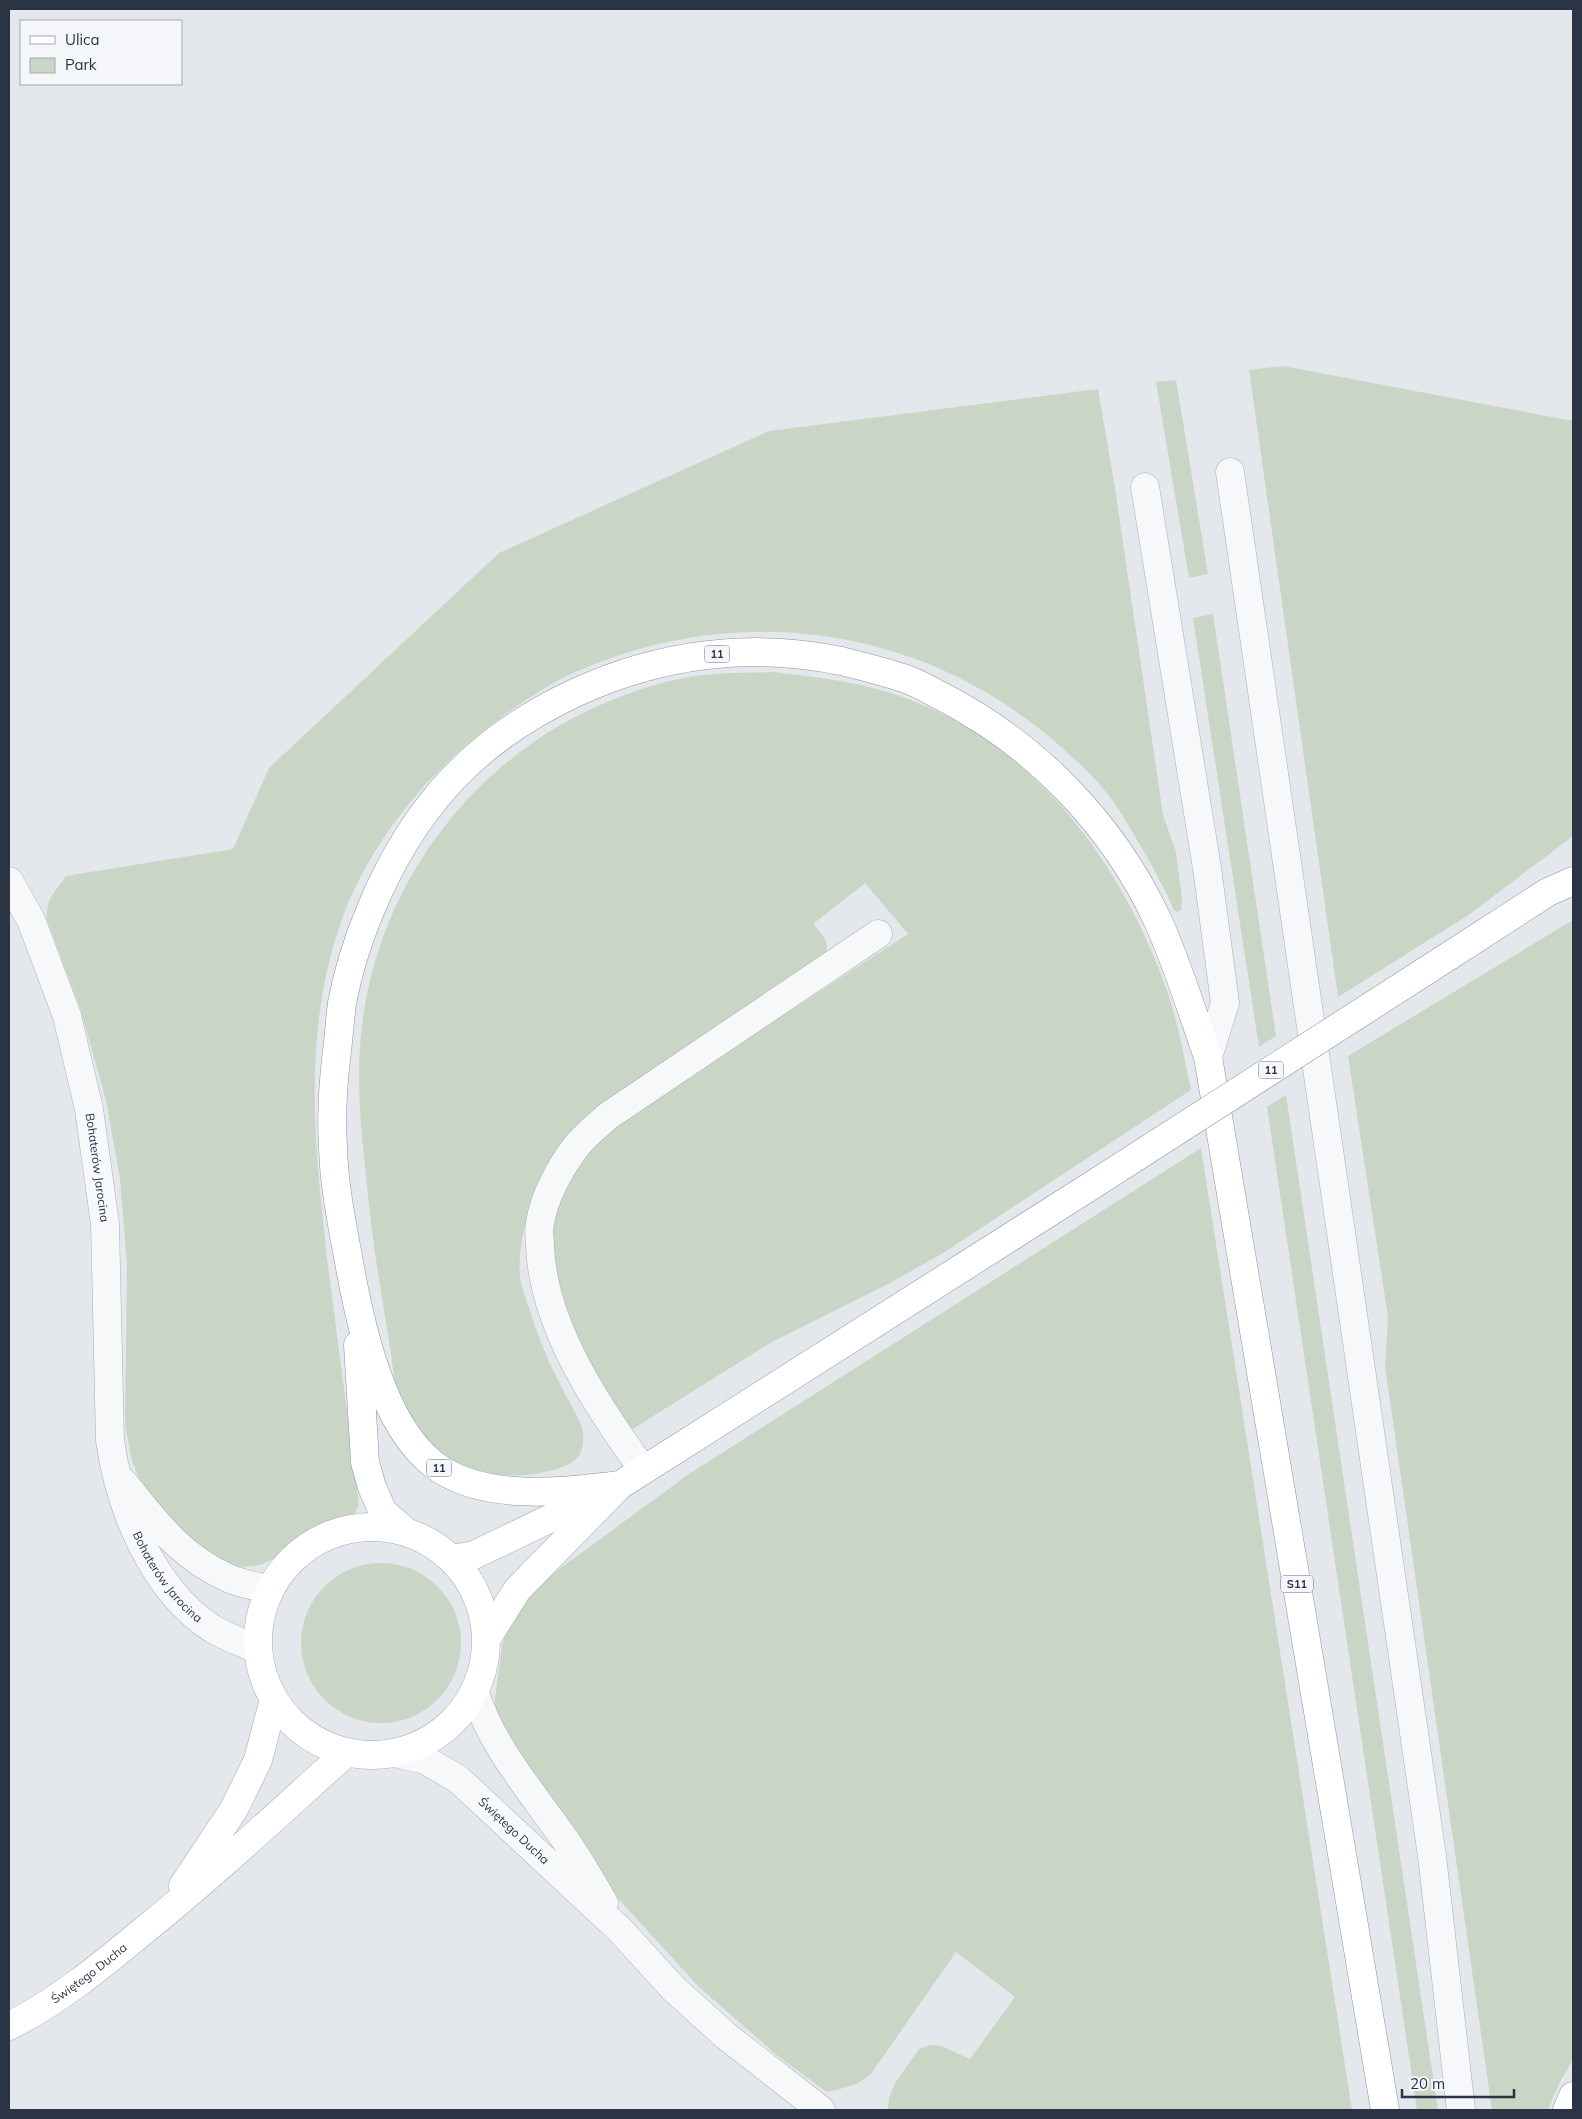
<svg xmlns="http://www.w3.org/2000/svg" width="1582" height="2119" font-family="Mulish,sans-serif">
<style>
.green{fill:#c9d6c5}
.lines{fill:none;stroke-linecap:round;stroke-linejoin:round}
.minor-casing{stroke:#a9aeb7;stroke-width:29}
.major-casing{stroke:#a3abb8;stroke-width:29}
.highway-casing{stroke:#8b94a3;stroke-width:29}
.minor{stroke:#f7f8fa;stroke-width:28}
.major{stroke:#fff;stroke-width:28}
.highway{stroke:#fff;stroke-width:28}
.highway-bridge-casing{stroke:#8b94a3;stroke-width:29;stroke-linecap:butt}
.highway-bridge{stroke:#fff;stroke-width:28}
.labels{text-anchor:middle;stroke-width:4;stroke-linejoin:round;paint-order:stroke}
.shield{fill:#f4f6f9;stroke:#676e7b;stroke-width:1}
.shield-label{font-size:11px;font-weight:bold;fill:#2b3445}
.street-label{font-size:12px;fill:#2b3445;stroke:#f4f6f9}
</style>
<rect width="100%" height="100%" fill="#e4e7ec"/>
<!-- green -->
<path class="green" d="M1283,366L1573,421V836L1470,914L1338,997L1249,370Z
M1176,380L1208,574L1189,578L1156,382Z
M1098,389L1115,488L1163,815L1176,852L1182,899L1181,910L1177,912L1173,909C1168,893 1158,879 1151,864C1140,845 1129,825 1117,807C1102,784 1081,765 1060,746C928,629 748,600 585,668C550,682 517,705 486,729C426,775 373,840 345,911C301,1026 314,1146 328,1265C338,1345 349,1424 359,1504L351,1521L314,1534L279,1557L260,1565L244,1567L224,1565L211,1562L143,1492L131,1457L125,1424L127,1264L120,1179L106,1100L81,1011L47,920C46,896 54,895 66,876L233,849L269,768L499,553L769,431Z
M1213,614L1276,1036L1259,1047L1193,618Z
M773,672C817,677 861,682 903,697C1031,743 1117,856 1163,980C1177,1015 1183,1053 1191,1090L943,1253L892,1282L770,1343L631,1430L568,1344L548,1229L567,1177L610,1128L908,934L865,883L813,924C825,937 831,944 824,961L542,1175C530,1207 517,1241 520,1276C521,1286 525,1296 528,1305C537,1333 548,1362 562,1388C568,1401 578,1415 582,1428C584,1437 584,1450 578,1457C572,1465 555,1470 545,1472C491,1485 431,1462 404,1412C395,1396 393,1366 390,1347C383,1303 375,1258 370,1214C364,1152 354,1089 362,1027C379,879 480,749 620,697C640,689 662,682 684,678C714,672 744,673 773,672Z
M1573,920V2059L1559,2084L1548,2110H1492L1385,1366L1388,1317L1348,1056Z
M1286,1095L1438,2110H1417L1267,1107Z
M1201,1148L1352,2110H888L889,2098L895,2083L919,2049L931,2045L941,2046L970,2059L1015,1997L956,1952L871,2074C858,2086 843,2088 827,2092L779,2057L699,1987L593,1871L531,1785L494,1707L502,1646L507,1629L530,1593L547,1578L689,1474Z
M301 1643a80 80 0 1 1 160 0a80 80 0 1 1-160 0Z"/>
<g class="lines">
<defs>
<g id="minor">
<path d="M1230,472L1432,1856L1461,2110"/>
<path d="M1145,487L1207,868L1225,1003L1208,1057"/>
<path id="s1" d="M9,881L31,920L67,1016L89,1109L105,1224L110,1440C119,1507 153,1591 213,1629C227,1637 243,1643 258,1650"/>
<path d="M643,1470C598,1406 543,1327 540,1246C540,1239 538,1230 540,1223C544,1197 560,1168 575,1148C584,1136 597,1126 608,1116L878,934"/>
<path d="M123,1482C157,1523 178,1555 228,1578C241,1584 256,1586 269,1589"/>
<path d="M475,1693C494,1752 536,1796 570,1847C582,1865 593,1884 604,1903"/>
<path id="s2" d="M395,1753L425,1760L458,1779L620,1930L674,1989L726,2036L821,2110"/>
</g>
<g id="major">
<circle cx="372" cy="1641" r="114"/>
<path d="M453,1559L474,1555L603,1493"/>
<path d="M487,1638L517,1590L620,1485"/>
<path d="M183,1886L234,1809L258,1760L274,1699"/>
<path id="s3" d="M9,2026C57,2002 100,1967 142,1932C213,1875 279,1813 347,1752"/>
</g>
<path id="highway" d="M1449,956L1548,892L1573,881
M1094,1184L620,1485C563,1492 481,1502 433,1464C381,1423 360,1324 349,1262C342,1224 334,1186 333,1147C331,1116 333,1083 337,1051C339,1035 340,1019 342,1003C348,971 358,940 370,911C413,807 475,739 577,692C660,654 751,642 841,661C862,666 885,672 906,679C918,683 929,690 941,696C1035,744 1113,824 1158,921C1178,965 1192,1012 1208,1057L1385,2110
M358,1345L365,1462L372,1487L383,1512L404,1530
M1567,2110L1573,2096"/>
</defs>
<!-- minor casing -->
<use href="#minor" class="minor-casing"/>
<!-- major casing -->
<use href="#major" class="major-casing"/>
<!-- highway casing -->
<use href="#highway" class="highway-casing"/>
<!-- minor -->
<use href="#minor" class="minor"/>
<!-- major -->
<use href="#major" class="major"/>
<!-- highway -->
<use href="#highway" class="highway"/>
<defs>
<path id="highway-bridge" d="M1094,1184L1449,956"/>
</defs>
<!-- highway-bridge casing -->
<use href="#highway-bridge" class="highway-bridge-casing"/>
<!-- highway-bridge -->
<use href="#highway-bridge" class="highway-bridge"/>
</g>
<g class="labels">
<!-- shield labels -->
<g class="shield">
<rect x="704.5" y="645.5" width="25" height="17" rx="4"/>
<rect x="1258.5" y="1061.5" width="25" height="17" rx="4"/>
<rect x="426.5" y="1459.5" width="25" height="17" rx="4"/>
<rect x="1281" y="1575.5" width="32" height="17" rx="4"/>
</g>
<g class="shield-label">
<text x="717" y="658">11</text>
<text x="1271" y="1074">11</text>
<text x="439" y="1472">11</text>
<text x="1297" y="1588">S11</text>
</g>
<!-- street labels -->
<g class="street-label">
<text dy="4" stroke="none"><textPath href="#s1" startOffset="302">Bohaterów Jarocina</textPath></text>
<text dy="4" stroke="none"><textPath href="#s1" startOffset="726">Bohaterów Jarocina</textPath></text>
<text dy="4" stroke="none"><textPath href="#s2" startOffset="145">Świętego Ducha</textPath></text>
<text dy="4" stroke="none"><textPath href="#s3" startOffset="96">Świętego Ducha</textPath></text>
</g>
</g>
<!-- border -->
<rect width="1582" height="2119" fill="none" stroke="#2b3445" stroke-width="20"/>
<!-- legend -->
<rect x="20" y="20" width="162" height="65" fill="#f4f6f9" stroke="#a4a8b1"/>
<rect x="30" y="36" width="25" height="8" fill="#ffffff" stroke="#a4a8b1"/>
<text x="65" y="45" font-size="15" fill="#2b3445">Ulica</text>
<rect x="30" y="58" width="25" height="15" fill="#c9d6c5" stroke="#a4a8b1"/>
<text x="65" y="70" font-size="15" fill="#2b3445">Park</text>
<!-- scale -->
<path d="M1402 2089v8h112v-8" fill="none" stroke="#2b3445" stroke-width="2.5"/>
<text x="1410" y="2089" font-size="15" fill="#2b3445" stroke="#f4f6f9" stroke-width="4" paint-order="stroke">20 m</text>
</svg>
